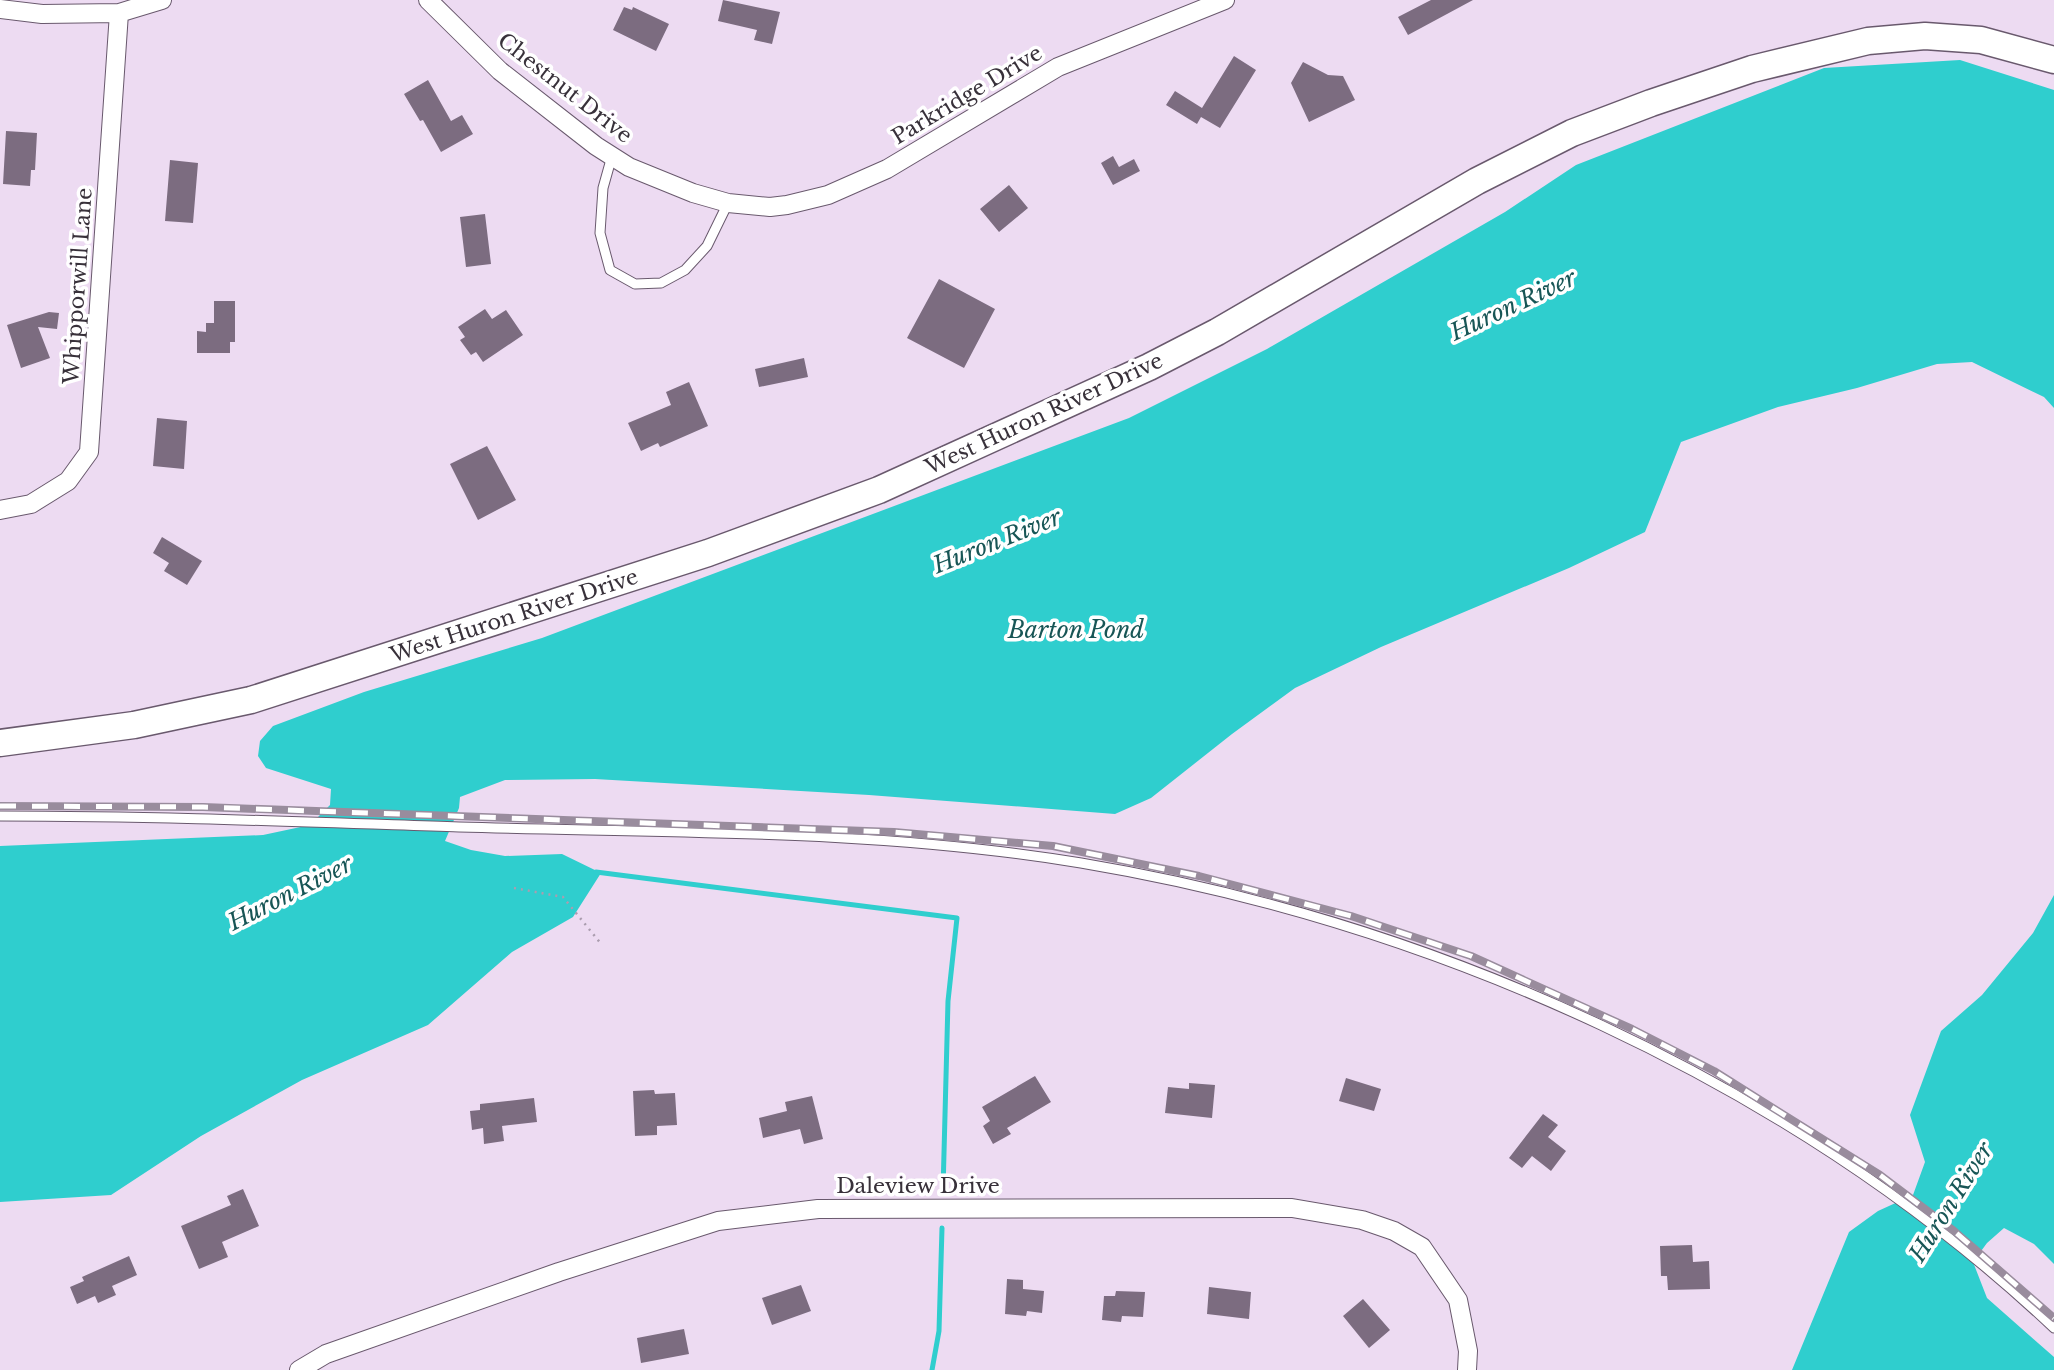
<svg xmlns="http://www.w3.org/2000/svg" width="2054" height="1370" font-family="'Libre Baskerville',serif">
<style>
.water{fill:#2fcece}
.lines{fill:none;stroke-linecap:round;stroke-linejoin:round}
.stream{stroke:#2fcece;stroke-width:5}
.building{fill:#7c6c80}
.lane-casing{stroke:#69596d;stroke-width:11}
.street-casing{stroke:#69596d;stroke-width:20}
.secondary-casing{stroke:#69596d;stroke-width:29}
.path{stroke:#ab9daf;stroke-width:2.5;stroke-dasharray:2 5;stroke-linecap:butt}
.lane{stroke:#fff;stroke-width:9}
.street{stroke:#fff;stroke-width:18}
.secondary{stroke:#fff;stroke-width:26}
.rail-casing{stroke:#998c9d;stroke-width:8}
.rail{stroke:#fff;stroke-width:5;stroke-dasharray:16;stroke-linecap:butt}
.labels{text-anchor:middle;stroke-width:7;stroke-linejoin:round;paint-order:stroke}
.street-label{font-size:21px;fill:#38313a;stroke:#fff}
.water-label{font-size:23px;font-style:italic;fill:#185656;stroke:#fff}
</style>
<rect width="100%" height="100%" fill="#eddbf2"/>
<!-- water -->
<path class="water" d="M1960,60L2054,90V408L2044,397L1972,362L1937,364L1857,388L1778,407L1681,442L1645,532L1569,568L1381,647L1295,688L1232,734L1151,798L1115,814L869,795L595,779L505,780L460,797L459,808L445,841L471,850L505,856L562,854L601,873L573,917L512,952L428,1025L302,1080L201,1136L111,1195L0,1202V846L263,835L310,825L330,805L331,789L266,768L258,756L260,741L273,726L364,692L542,638L1129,418L1267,349L1505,212L1576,165L1824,68Z
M2054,895V1264L2034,1244L2004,1228L1987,1243L1973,1262L1987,1298L2054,1357V1370H1792L1849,1232L1878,1211L1913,1195L1925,1162L1910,1115L1941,1031L1982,995L2033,933Z"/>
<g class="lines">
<!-- stream -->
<path class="stream" d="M596,872L957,918L948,1001L943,1191
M932,1370L939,1331L942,1228"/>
</g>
<!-- building -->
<path class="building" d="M723,0L780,12L772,44L754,40L757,30L718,21Z
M1431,0H1473L1408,35L1398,17Z
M624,7L632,10L633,7L669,24L656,51L613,30Z
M1234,56L1256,70L1220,128L1201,117L1197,124L1166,105L1175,91L1202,108Z
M1303,62L1328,75L1343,76L1355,100L1309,122L1291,83Z
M428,80L451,121L462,115L473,134L441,152L423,120L420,121L404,94Z
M6,131L37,133L35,170H31L30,186L3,184Z
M1113,156L1119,167L1134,159L1140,171L1113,185L1101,163Z
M170,160L198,163L193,223L165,221Z
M1009,185L1028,208L999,232L980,209Z
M485,214L491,264L466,267L460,217Z
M939,279L995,309L964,368L907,338Z
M214,301H235V342H230V353H197V331L206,332V323H214Z
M485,309L492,319L506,310L523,335L483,362L476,352L471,355L460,340L465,337L458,327Z
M49,312L59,313L57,329L38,327L50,358L21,368L7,325Z
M804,358L808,377L759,387L755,369Z
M689,382L708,426L660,447L658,443L641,451L628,423L671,405L666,392Z
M157,418L187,421L184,469L153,466Z
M487,446L516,500L478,520L450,464Z
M162,537L202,561L187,585L164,571L169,563L153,553Z
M1035,1076L1051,1102L1007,1128L1011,1134L993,1144L983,1126L990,1121L982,1107Z
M1346,1078L1381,1089L1374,1111L1339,1101Z
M1189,1083L1215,1085L1212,1118L1165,1113L1168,1087L1189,1089Z
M654,1090L655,1094L675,1093L677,1125L657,1126V1135L635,1136L633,1091Z
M812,1096L823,1139L804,1144L800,1129L763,1138L759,1118L787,1111L785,1102Z
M534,1098L537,1122L502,1126L504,1141L484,1144L483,1128L472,1130L470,1111L480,1110V1104Z
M1543,1114L1558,1125L1548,1137L1566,1151L1551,1171L1532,1156L1522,1168L1509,1158Z
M243,1189L259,1226L222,1242L228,1257L199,1269L181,1226L231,1205L227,1196Z
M1692,1245L1693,1262L1709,1261L1710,1289L1668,1290L1667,1276H1661L1660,1246Z
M129,1256L137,1275L112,1286L116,1295L98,1303L95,1296L77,1304L70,1287L84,1281L82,1277Z
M1007,1279L1023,1280V1289L1044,1291L1042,1313L1027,1311L1026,1316L1005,1314Z
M801,1285L811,1311L772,1325L762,1298Z
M1209,1287L1251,1292L1249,1319L1207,1314Z
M1116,1291L1145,1292L1143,1317L1122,1316L1121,1322L1102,1320L1104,1296H1115Z
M1363,1299L1390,1330L1369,1348L1343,1316Z
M684,1329L689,1354L641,1363L637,1338Z"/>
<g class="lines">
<defs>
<path id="lane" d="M612,156L603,188L600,233L610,270L635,284L661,283L685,270L707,246L728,203
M0,816C153,816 306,822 459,827C667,833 875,829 1081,863C1433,922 1793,1082 2054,1328"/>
<path id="street" d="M428,0L500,71L596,146L629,167L693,193L728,203L770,207L787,205L828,195L887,169L1058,67L1225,0
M0,9L42,14L119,13L162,0
M0,510L31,504L68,481L89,452L119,13
M299,1370L326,1354L559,1272L718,1221L818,1209L1292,1208L1362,1220L1394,1231L1422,1247L1458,1300L1468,1351L1467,1370"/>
<path id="secondary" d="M0,743L134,725L251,700L708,553L879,490L1149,367L1217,332L1477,181L1572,133L1651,103L1752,69L1868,41L1925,36L1981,40L2054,60"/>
</defs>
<!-- lane casing -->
<use href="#lane" class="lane-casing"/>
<!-- street casing -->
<use href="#street" class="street-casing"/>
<!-- secondary casing -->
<use href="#secondary" class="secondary-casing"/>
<!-- path -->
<path class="path" d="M514,888L563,897L602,945"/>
<!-- lane -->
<use href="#lane" class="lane"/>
<!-- street -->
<use href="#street" class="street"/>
<!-- secondary -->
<use href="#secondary" class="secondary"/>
<defs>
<path id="rail" d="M0,806L203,807L894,832L1053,846L1199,876L1351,916L1471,956L1632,1029L1714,1071L1880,1175L1954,1231L2054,1318"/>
</defs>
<!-- rail casing -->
<use href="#rail" class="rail-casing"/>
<!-- rail -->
<use href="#rail" class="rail"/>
</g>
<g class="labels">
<!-- street labels -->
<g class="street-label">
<text transform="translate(565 88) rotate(38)" y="7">Chestnut Drive</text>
<text transform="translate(967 95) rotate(-31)" y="7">Parkridge Drive</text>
<text transform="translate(78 286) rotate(-86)" y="7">Whipporwill Lane</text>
<text transform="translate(1044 414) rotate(-25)" y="7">West Huron River Drive</text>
<text transform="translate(514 616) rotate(-18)" y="7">West Huron River Drive</text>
<text x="918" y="1193">Daleview Drive</text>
</g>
<!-- water labels -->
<g class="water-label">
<text transform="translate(1513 305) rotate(-25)" y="8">Huron River</text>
<text transform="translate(997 541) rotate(-22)" y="8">Huron River</text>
<text x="1076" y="638">Barton Pond</text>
<text transform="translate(290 893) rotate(-27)" y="8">Huron River</text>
<text transform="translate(1951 1202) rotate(-58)" y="8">Huron River</text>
</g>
</g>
</svg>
